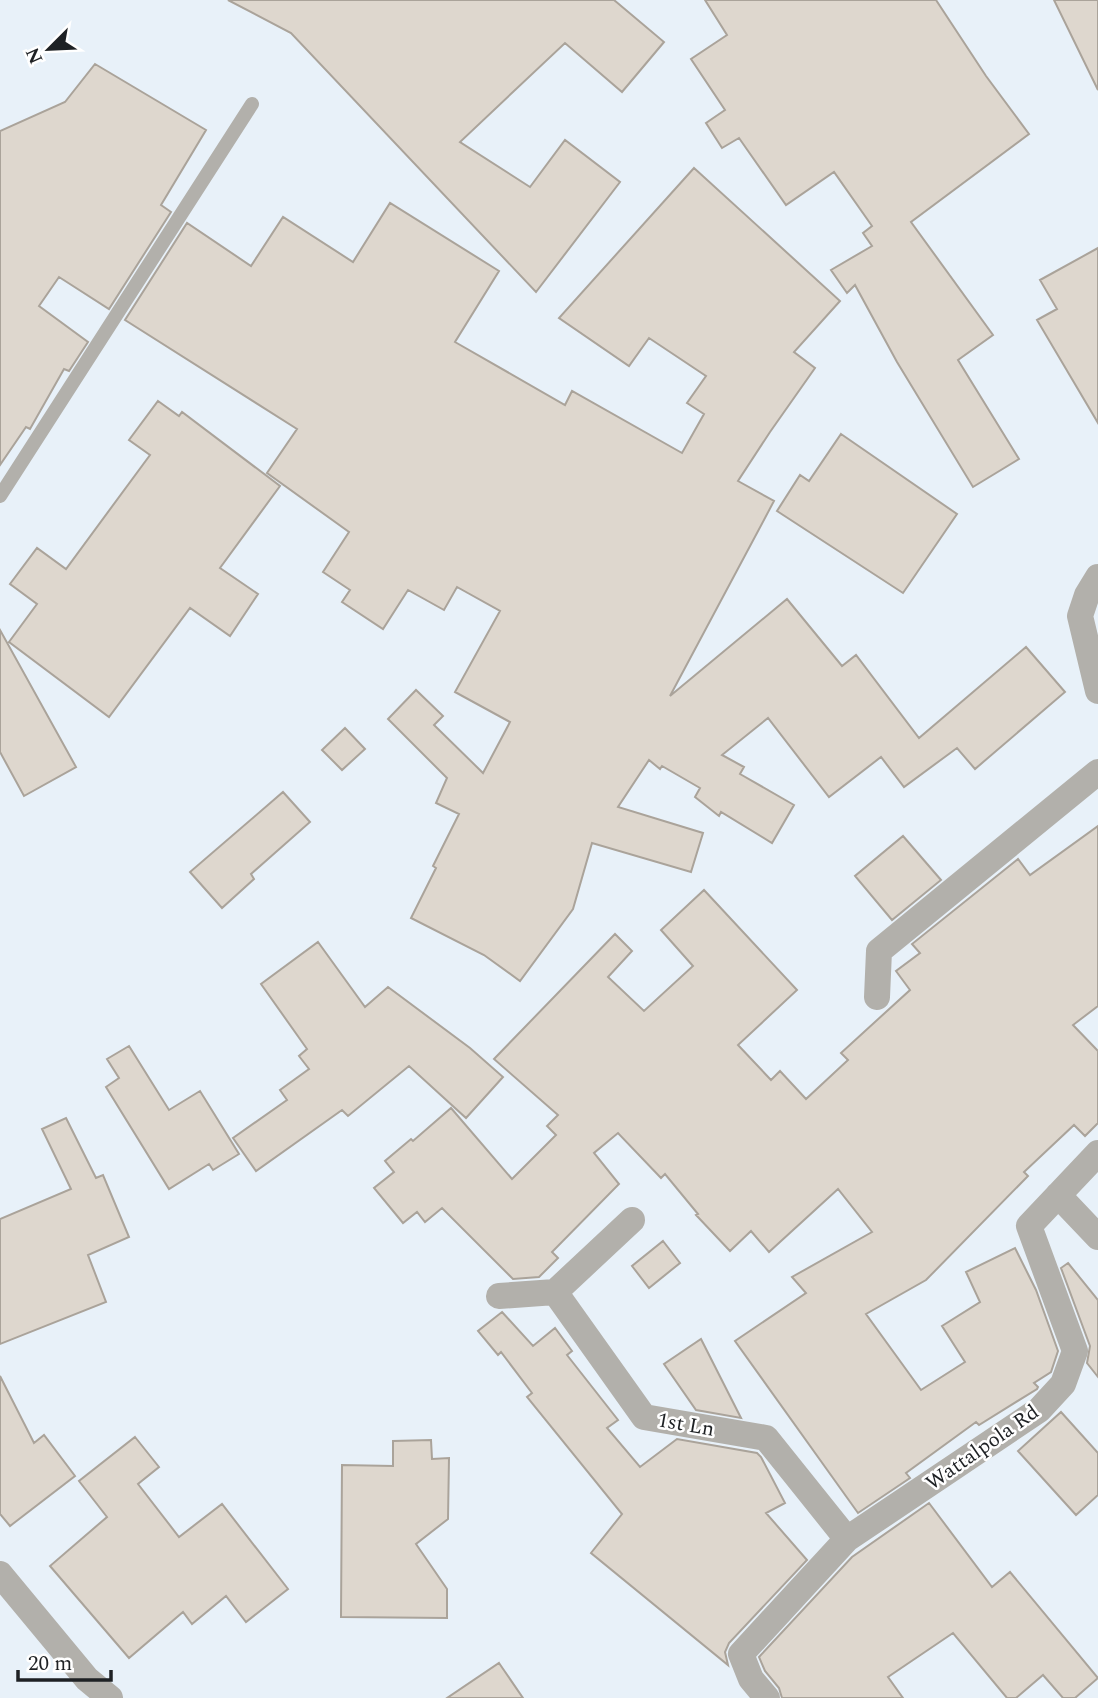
<svg xmlns="http://www.w3.org/2000/svg" width="1098" height="1698" font-family="Spectral,serif">
<style>
.building{fill:#ded7ce;stroke:#aaa39a;stroke-width:2}
.lines{fill:none;stroke-linecap:round;stroke-linejoin:round}
.lane{stroke:#b2b0ab;stroke-width:14}
.street{stroke:#b2b0ab;stroke-width:26}
.labels{text-anchor:middle;stroke-width:5;stroke-linejoin:round;paint-order:stroke}
.street-label{font-size:21px;fill:#1e2124;stroke:#fff}
</style>
<rect width="100%" height="100%" fill="#e8f1f9"/>
<!-- building -->
<path class="building" d="M228,0H614L664,42L622,92L565,43L460,142L530,187L565,140L620,182L536,292L291,33Z
M705,0H936L986,76L1029,134L911,222L993,335L958,360L1019,459L973,487L897,362L855,285L847,293L831,270L872,246L863,233L872,226L834,172L786,205L739,138L722,148L706,123L725,110L691,59L727,35Z
M1054,0H1098V90Z
M95,64L206,130L161,205L171,212L109,309L59,277L39,306L88,342L69,371L64,369L30,429L26,427L0,465V131L65,102Z
M694,168L840,301L794,352L815,368L770,432L738,481L774,501L670,696L787,599L842,666L856,655L919,738L1026,647L1065,692L975,769L957,748L904,787L881,757L829,797L768,718L722,755L744,767L740,774L794,805L772,843L721,812L719,816L695,797L700,788L662,766L660,769L649,760L618,807L703,833L691,872L592,843L573,909L520,981L484,955L411,918L436,868L433,866L459,814L436,803L447,778L388,719L416,690L443,716L434,725L483,773L510,722L455,692L500,611L457,587L444,610L408,590L383,629L342,602L350,590L323,572L349,532L267,473L297,429L125,320L187,223L251,266L283,217L353,262L390,203L499,271L455,342L565,405L572,391L682,453L704,414L687,403L706,376L649,338L629,366L559,318Z
M1098,248V423L1037,320L1057,309L1040,280Z
M158,401L179,416L182,412L280,486L220,568L258,594L230,636L190,608L109,717L9,642L37,604L10,584L37,548L66,569L150,455L129,440Z
M841,434L957,514L903,593L777,511L800,475L809,481Z
M0,630L76,767L24,796L0,752Z
M345,728L365,749L342,770L322,750Z
M283,792L310,822L251,874L254,879L222,908L190,872Z
M1098,826V1006L1073,1025L1098,1051V1123L1085,1136L1074,1125L1024,1172L1028,1176L926,1280L866,1314L921,1390L965,1362L942,1326L980,1302L966,1272L1015,1248L1036,1290L1058,1351L1051,1372L1034,1383L1038,1387L1037,1389L979,1425L976,1422L906,1473L910,1478L858,1513L735,1341L806,1293L792,1277L872,1232L838,1189L769,1252L751,1231L730,1251L696,1215L698,1214L665,1174L661,1178L618,1133L594,1153L619,1184L552,1252L558,1258L539,1277L513,1279L442,1208L425,1222L417,1212L403,1223L374,1188L394,1172L385,1161L411,1139L413,1141L451,1108L512,1179L556,1135L547,1126L558,1115L494,1059L615,934L632,951L608,977L644,1011L693,966L661,930L704,890L797,990L738,1045L771,1080L780,1071L806,1099L848,1060L841,1053L910,990L896,971L920,953L912,944L1018,859L1030,875Z
M903,836L941,880L892,920L855,876Z
M318,942L365,1007L388,987L470,1048L503,1077L466,1118L409,1066L348,1116L342,1110L256,1171L233,1138L287,1100L280,1090L309,1069L299,1056L307,1049L261,984Z
M129,1046L169,1110L200,1091L239,1154L213,1170L209,1164L169,1189L106,1087L119,1078L107,1059Z
M66,1118L96,1178L103,1175L129,1237L88,1255L106,1302L0,1344V1219L71,1189L42,1129Z
M663,1241L680,1263L649,1288L632,1266Z
M1068,1263L1098,1300V1377L1087,1363L1090,1346L1061,1268Z
M502,1312L533,1346L555,1328L572,1351L567,1355L618,1420L607,1428L640,1467L677,1439L757,1453L761,1457L785,1503L766,1513L807,1560L729,1643L725,1652L728,1665L591,1553L622,1514L527,1397L532,1393L501,1352L498,1355L478,1331Z
M701,1339L741,1418L696,1410L664,1364Z
M0,1376L34,1443L44,1435L75,1476L10,1526L0,1514Z
M1061,1412L1098,1453V1495L1076,1515L1018,1451Z
M135,1437L159,1467L138,1484L179,1537L222,1504L288,1589L246,1622L226,1596L192,1624L183,1612L129,1658L50,1566L107,1517L79,1481Z
M431,1440L432,1459L449,1458L448,1519L416,1544L447,1589V1618L341,1617L342,1465L393,1466V1441Z
M929,1503L992,1587L1010,1572L1098,1678L1075,1698H1063L1043,1675L1016,1698H1007L953,1633L888,1677L903,1698H782L779,1688L765,1671L759,1657L852,1557Z
M499,1663L523,1698H447Z"/>
<g class="lines">
<!-- lane -->
<path class="lane" d="M0,496L252,104"/>
<!-- street -->
<path class="street" d="M1098,577L1087,595L1080,616L1098,691
M877,997L879,951L1098,772
M1058,1195L1098,1237
M555,1292L632,1220
M499,1296L555,1292L644,1417L766,1438L847,1539
M0,1574L87,1679L110,1698
M767,1698L751,1679L741,1654L847,1539L1039,1410L1063,1384L1075,1351L1029,1226L1098,1153"/>
</g>
<g class="labels">
<!-- street labels -->
<g class="street-label">
<text transform="translate(686 1424) rotate(10)" y="7">1st Ln</text>
<text transform="translate(982 1447) rotate(-35)" y="7">Wattalpola Rd</text>
</g>
</g>
<!-- north arrow -->
<g transform="translate(49 49) rotate(246)" stroke="#ffffff" stroke-width="5" paint-order="stroke">
<path d="M0-5L12 26L0 18L-12 26Z" fill="#1e2124"/>
<text y="-10" font-size="19" font-weight="bold" text-anchor="middle" fill="#1e2124">N</text>
</g>
<!-- scale -->
<path d="M18 1670v10h93v-10" fill="none" stroke="#1e2124" stroke-width="3.5"/>
<text x="28" y="1670" font-size="21" fill="#1e2124" stroke="#ffffff" stroke-width="5" paint-order="stroke">20 m</text>
</svg>
